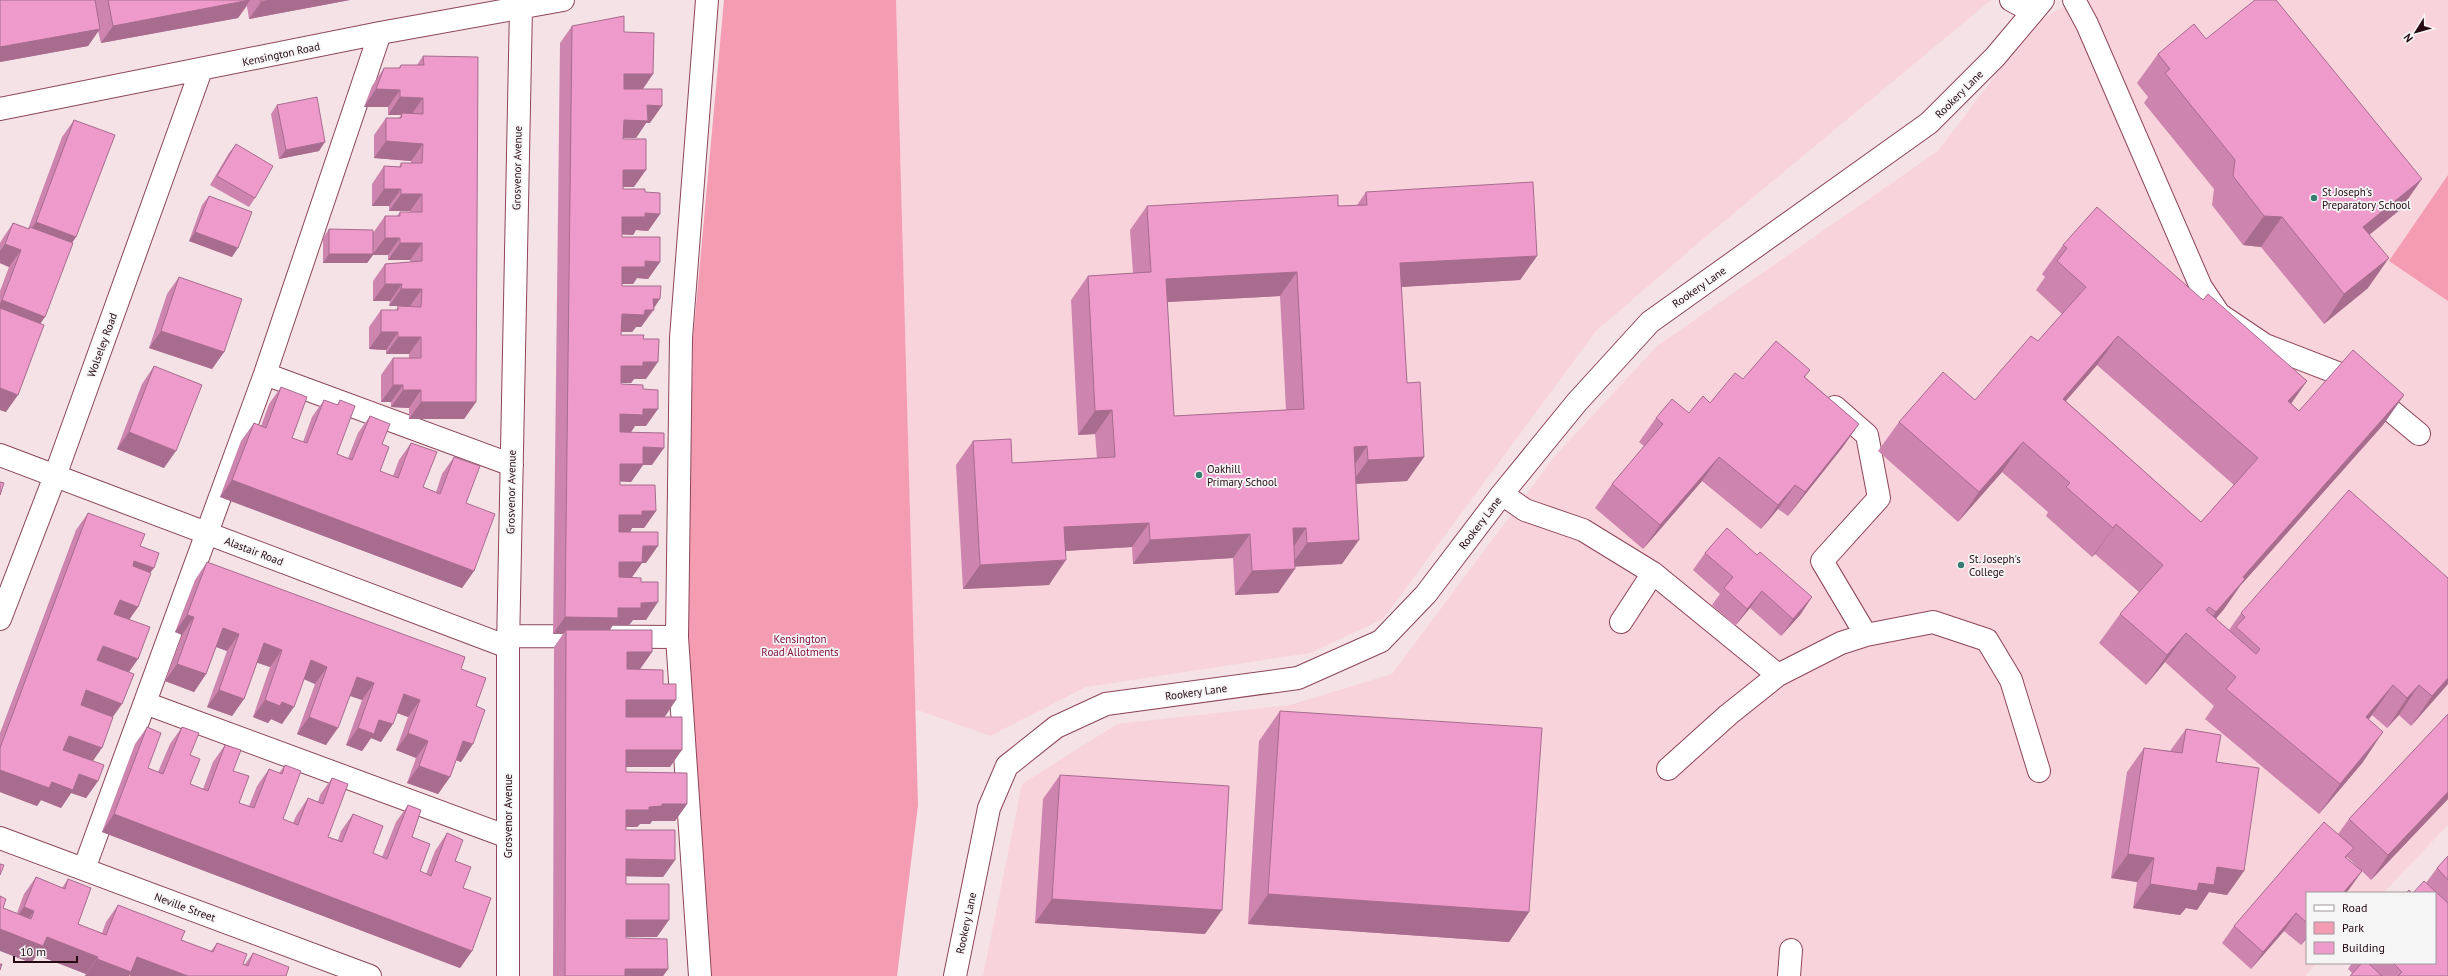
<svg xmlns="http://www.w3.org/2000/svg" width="2448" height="976" font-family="'PT Sans',sans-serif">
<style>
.built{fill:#f9d3db}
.green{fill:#f49cb1}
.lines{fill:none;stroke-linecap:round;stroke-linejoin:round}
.minor-casing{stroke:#8d4559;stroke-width:24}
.minor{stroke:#fff;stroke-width:22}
.wall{fill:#cd84af;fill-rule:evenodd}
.shaded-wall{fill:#a76c8e}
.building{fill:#ee9acb;stroke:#a76c8e;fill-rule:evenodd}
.poi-dot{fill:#377d74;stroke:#f5f5f5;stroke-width:1.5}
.labels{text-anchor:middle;stroke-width:3.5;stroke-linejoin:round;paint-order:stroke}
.street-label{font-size:11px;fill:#260912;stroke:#f5f5f5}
.poi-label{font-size:11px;fill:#260912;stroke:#f5f5f5;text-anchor:start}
.park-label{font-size:11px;fill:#82133f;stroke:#f5f5f5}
</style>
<rect width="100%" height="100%" fill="#f4e2e6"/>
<!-- built -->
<path class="built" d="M896,0H1991L1697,244L1596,331L1383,619L1310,653L1086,687L990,736L915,709Z
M2076,0H2448V825L2383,893H2307V963H2317L2305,976H983L1022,784L1117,724L1290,705L1392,674L1555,456L1657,346L1938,151L2036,22Z"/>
<!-- green -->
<path class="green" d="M724,0H896L918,805L897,976H710L687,648L693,339Z
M2448,175V301L2389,261Z"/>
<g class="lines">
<defs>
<path id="minor" d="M2011,0L2033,12
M2074,0L2087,24L2201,287L2219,314L2265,345L2353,379L2419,434
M0,109L380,33L563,0
M265,374L512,465
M1835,407L1867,435L1879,498L1822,561L1866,635
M0,455L508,647
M1502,494L1525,510L1583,530L1653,573L1778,675
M0,619L55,476L201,70
M1621,622L1653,573
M509,636L677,637
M145,703L508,837
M1668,769L1728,715L1778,675L1841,643L1866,635L1933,622L1987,640L2011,680L2039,771
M0,838L370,976
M84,869L265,374L380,33
M508,976V647L521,7
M700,976L677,637L681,338L707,0
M955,976L989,808L1007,766L1056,727L1106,704L1298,678L1381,641L1426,594L1502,494L1577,402L1650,322L1929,123L1995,57L2043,0
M1789,976L1791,950"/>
</defs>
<!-- minor casing -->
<use href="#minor" class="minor-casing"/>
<!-- minor -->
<use href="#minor" class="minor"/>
</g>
<!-- wall -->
<path class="wall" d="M0,0H350L249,19L247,6L238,18L101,43L98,31L88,46L0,62Z
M572,26L624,32L653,74L643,89L650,123H646L636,138H623L634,187H623V189L645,192L660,214L648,231L636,230L633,235L622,234V237L660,262L648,279L637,278L633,284H622V286L654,310L641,327H636L632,332H621V335L646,379H634L631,383H621V384L646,426H635L631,432L652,465H643L631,482L620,481V485L656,511L644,528H632L630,532L646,563H642L632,577L641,582L646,620H633L629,625H613L610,630L652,652L640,669L664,717L670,767H626V772L687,804L675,821H652L650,824H640L637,827H626V830L675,860L663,877L626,876V884L657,937H626V938L668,969L663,976H553L554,647L563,634H553L560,43Z
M2206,39L2401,209L2369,235L2368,288L2324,324L2261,247L2243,245L2212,205L2214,189L2144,103L2148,97L2137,83L2158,54Z
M423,56L476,402L464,419H409V408L391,407V402H381V375L393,358H409V354H386V350L369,349V327L381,310H396L398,306L410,307V306H389L390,301H373V281L385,264L410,262V260H388V255H373L367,263H323V238L329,229L373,233L385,216H397L400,212H410V211H389V206H372V184L384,166L399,167L401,163H411V161L374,158V135L386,118H399L401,115H388V107H364L372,86L384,68H398L401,65H417Z
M277,105L319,151L279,159L271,114Z
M74,120L76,237L72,243L6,412L0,410V291L9,267L0,263V243L1,241L13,223L28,229L62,137Z
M236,144L255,198L249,207L210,185L229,153Z
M1366,192L1537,256L1520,280L1401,287L1407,383L1424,457L1407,481L1356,484L1342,564L1295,566L1278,593L1235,595L1233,558L1133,564L1132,547L1065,551L1049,585L963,589L956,465L973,441L1012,463L1097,458L1095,434L1078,435L1071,300L1088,276L1133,273L1130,230L1147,206H1338L1357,205ZM1280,296L1286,410L1174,416L1167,302Z
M209,196L232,257L189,241L202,205Z
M2063,245L2203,300L2307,381L2291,403L2299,411L2404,395L2383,425L2240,586L2224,609L2216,619L2229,630L2241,613L2448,684L2411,726L2399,715L2387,728L2372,715L2369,719L2363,762L2319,814L2205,719L2214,706L2165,662L2146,685L2099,643L2120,614L2139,592L2095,554L2092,557L2046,516L2048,512L2002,472L1958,522L1878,451L1899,422L1975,400L2038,341L2062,314L2036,290L2045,277L2042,274ZM2097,365L2234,485L2201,522L2066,401Z
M179,277L224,352L212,369L149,348L167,294Z
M154,366L164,468L117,449L142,384Z
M1810,370L1805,377L1859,424L1842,448L1788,516L1778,509L1761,529L1702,481L1643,549L1595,508L1612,484L1644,446L1639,442L1656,418L1689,413L1710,403L1743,379Z
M281,387L292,438L303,442L312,417L324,400L337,405L340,400L337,454L348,458L358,433L370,416L382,444L380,471L393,476L399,460L411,443L423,487L436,492L442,474L454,457L466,503L474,571L462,588L220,497L241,441L254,423L261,426L269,404Z
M88,513L140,546L150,572L138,607L129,620L138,659L129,672L112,718L93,761L98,781L86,798L71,793L61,808L41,800L37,806L0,792V733L76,530Z
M1705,553L1757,555L1812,597L1800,615L1781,636L1750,608L1735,626L1712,605L1720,594L1693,570Z
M207,562L461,669L476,706L461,762L456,760L450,777L438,794L407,783L416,758L396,750L408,717L397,713L381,742L371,738L362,751L346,745L362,700L350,696L326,745L297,734L315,684L304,679L282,724L271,719L268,723L253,717L270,667L257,662L244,699L232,716L207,707L227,651L216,647L206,674L194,692L165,681L182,635L175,632L195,580Z
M1280,711L1529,912L1509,942L1248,924L1259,741Z
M2448,714V799L2371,880L2362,871L2350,888L2346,893H2307V938L2301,945L2284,931L2251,969L2222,943L2234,926L2338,834L2349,819ZM2347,857L2359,868L2346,858Z
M147,727L148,768L158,772L170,744L182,727L190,755V784L203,789L213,762L225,745L233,771L239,803L249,806L257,786L269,769L279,773L285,765L283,819L293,823L296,816L308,798L318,802L320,795L332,778L328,837L338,840L341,831L353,814L373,853L382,857L396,822L408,805L412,837L420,871L426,874L435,851L447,833L463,888L472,951L460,968L102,832L135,744Z
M2186,729L2216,762L2244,871L2227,895L2209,892L2197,910L2186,908L2180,915L2133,908L2137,882L2111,878L2127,772L2144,748L2170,751Z
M1060,775L1205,934L1035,923L1043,799Z
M2448,856V976H2350L2352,973L2348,969L2352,963H2435V893L2426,883L2437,868Z
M36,877L62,888L68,879L78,924L102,933L106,922L118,905L181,940L211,951L217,943L243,964H245L253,953L286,976H131L129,975V976H85L86,974L37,955L31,963L3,908L17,913L24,894Z"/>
<!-- shaded-wall -->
<path class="shaded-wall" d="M250,0L238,18L101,43L113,26Z
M271,0H350L249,19L261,2Z
M100,29L88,46L0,62V47Z
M624,74H653L641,91H612Z
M376,89L400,90L388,107H364Z
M400,97L423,98L411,115L402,113L401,115H388Z
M647,105L662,106L650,123H646L636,138H612L624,120Z
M386,141L423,144L411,161L374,158Z
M325,142L319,151L279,159L286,150Z
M623,170H646L634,187H611Z
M2422,179L2401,209L2342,257L2363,227Z
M384,189H401L389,206H372Z
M401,194H422L410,211H389Z
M645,213L660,214L648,231L636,230L633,235L610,234L622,217Z
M2264,216L2282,217L2261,247L2243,245Z
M36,222L76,237L64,254L24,239Z
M195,232L238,248L232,257L189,241Z
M385,238H400L388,255H373L367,263H323L329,254H373Z
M400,243H422L410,260H388Z
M5,244L21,250L9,267L0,263V251Z
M1537,256L1520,280L1383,288L1400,263Z
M2389,258L2368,288L2324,324L2344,294Z
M645,261L660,262L648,279L637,278L633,284H610L622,267Z
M1297,272L1280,296L1149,303L1166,279Z
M385,284H402L390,301H373Z
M401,289H422L410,306H389Z
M653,299H660L641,327H636L632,332H610L622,314L645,310Z
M2,300L45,317L33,334L0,321V303Z
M161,331L224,352L212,369L149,348Z
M381,332H398L386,350L369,349Z
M2118,336L2097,365L2042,428L2063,399Z
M398,337H421L409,354H386Z
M643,362H658L646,379H634L631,383H609L621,366Z
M2307,381L2286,411L2288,401Z
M393,385H403L391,402H381Z
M0,388L18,395L6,412L0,410Z
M403,390H421L409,408L391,407Z
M2404,395L2383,425L2240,586L2224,609L2195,642L2216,612L2243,577Z
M421,402H476L464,419H409Z
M643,409H658L646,426H635L631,432H608L620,414Z
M1112,410L1095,434L1078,435L1095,411Z
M1859,424L1842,448L1788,516L1805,492Z
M129,432L176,451L164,468L117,449Z
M2023,442L2002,472L1958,522L1979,492Z
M1367,446L1351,470L1354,447Z
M643,447L664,448L652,465H643L631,482L608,481L620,464Z
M1424,457L1407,481L1351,484L1368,460Z
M1719,457L1702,481L1643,549L1660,525Z
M232,480L474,571L462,588L220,497Z
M1795,485L1778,509L1761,529L1778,505Z
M642,511H656L644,528H632L630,532H607L619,515Z
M1149,523L1132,547L1047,552L1064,527Z
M2116,524L2095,554L2092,557L2113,528Z
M1293,528H1306L1290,552Z
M1250,534L1233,558L1133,564L1150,540Z
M1359,540L1342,564L1290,567L1307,543Z
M643,546H658L646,563H642L630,580L607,579L619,562Z
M1066,560L1049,585L963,589L980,565Z
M134,561L154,568L141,585L122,578Z
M1295,569L1278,593L1235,595L1252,571Z
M1762,591L1750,608L1735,626L1747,609Z
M1812,597L1800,615L1781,636L1793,619Z
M120,600L138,607L126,624L108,617Z
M658,602L646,620H633L629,625H613L606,635L566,630L563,634H553L565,617L618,608L641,603Z
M187,615L194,617L182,635L175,632Z
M223,628L239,634L227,651L211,645Z
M2186,633L2165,662L2146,685L2167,655Z
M264,643L282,650L270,667L252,661Z
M103,646L138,659L126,676L91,663Z
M627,652H652L640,669H615Z
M311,660L327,667L315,684L299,677Z
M177,664L206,674L194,692L165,681Z
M357,677L374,683L362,700L345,694Z
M2448,678V684L2411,726L2432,696Z
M2393,685L2372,715L2345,746L2366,717Z
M2419,685L2399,715L2387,728L2407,698Z
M86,690L122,704L110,721L74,708Z
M219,690L244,699L232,716L207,707Z
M404,694L420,700L408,717L392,711Z
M265,700L282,702L294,707L282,724L271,719L268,723L253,717Z
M626,700H676L664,718L614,717Z
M309,717L338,728L326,745L297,734Z
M379,720L393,724L381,742L371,738L362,751L346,745L358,728Z
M2383,732L2363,762L2319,814L2340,784Z
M408,733L428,741L416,758L396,750Z
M69,736L102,748L90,765L57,753Z
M463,741L473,744L461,762L451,758Z
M626,750H682L670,767H614Z
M419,766L450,777L438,794L407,783Z
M0,770L52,782L79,774L98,781L86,798L71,793L61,808L41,800L37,806L0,792Z
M2448,792V799L2371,880L2388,855Z
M662,804H687L675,821H652L650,824H640L637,827H614L626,810L649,807Z
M114,814L472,951L460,968L102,832Z
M2128,854L2154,858L2137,882L2111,878Z
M626,859L675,860L663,877L614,876Z
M2217,867L2244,871L2227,895L2209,892L2197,910L2186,908L2180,915L2133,908L2150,884L2199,883Z
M2362,871L2350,888L2346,893H2343Z
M1268,894L1529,912L1509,942L1248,924Z
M1052,899L1222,910L1205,934L1035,923Z
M24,907L34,911L22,928L12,924Z
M2296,913L2284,931L2251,969L2263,952Z
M626,920H669L657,937H614Z
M0,929L47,937L98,957L86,974L37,955L31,963L0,951Z
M2307,936V938L2301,945Z
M137,957L188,976H131L129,975V976H85L97,959Z
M625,969H668L663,976H620Z"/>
<!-- building -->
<path class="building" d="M0,0H95L100,29L0,47Z
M108,0H250L113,26Z
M261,0H271L261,2Z
M2255,0H2276L2422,179L2363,227L2389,258L2344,294L2282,217L2264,216L2233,176L2235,160L2165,73L2170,69L2158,54L2194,24L2206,39Z
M624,16V32L654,33L653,74H624V89H662V106L647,105L648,121L624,120L623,139H646V170H623V189H645V192L660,193V214L645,213V217H622V237H660V262L645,261V267H622V286H661L660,299H653L654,310H645L644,315L622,314L621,335H644L643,339H659L658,362H643V366H621V384L643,385V389L658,390V409H643V415L620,414V432L664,433V448L643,447V464H620V485H655L656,511H642V515H619V532H658V546H643L642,562H619V577L641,578V582H658V602L641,603V608H618V618L565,617L572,26Z
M423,56L478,57L476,402H421V390H403V385H393V358H421V337H398V332H381V310H398V306L421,307L422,289H401L402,284H385V264L422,261V243H400V238H385V216H400V212H422V194H401V189H384V166L401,167V163H422L423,144L386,141V118H401L402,113L423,114V98L400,97V90L376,89L384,68H400L401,65H424Z
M317,97L325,142L286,150L277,105Z
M74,120L115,135L76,237L36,222Z
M236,144L273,166L255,198L217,176Z
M1533,182L1537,256L1400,263L1407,383L1420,382L1424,457L1368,460L1367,446L1354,447L1359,540L1307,543L1306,528H1293L1295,569L1252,571L1250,534L1150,540L1149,523L1064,527L1066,560L980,565L973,441L1011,439L1012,463L1115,457L1112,410L1095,411L1088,276L1151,272L1147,206L1338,195V206L1367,205L1366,192ZM1297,272L1304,409L1174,416L1166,279Z
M209,196L252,212L238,248L195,232Z
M2097,207L2203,300L2208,294L2307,381L2288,401L2299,411L2353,350L2404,395L2243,577L2245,579L2216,612L2209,607L2206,610L2256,654L2260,649L2236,627L2245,617L2241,613L2349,490L2448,578V678L2432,696L2419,685L2407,698L2393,685L2366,717L2383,732L2340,784L2226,689L2236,677L2186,633L2167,655L2120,614L2163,565L2116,524L2113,528L2066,487L2070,483L2023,442L1979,492L1899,422L1943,372L1975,400L2031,336L2038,341L2086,287L2057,261L2067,248L2063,245ZM2118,336L2258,458L2201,522L2063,399Z
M13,223L29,229L30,227L73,243L45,317L2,300L21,250L5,244Z
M329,229L373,230V254H329Z
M179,277L242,299L224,352L161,331Z
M0,308L44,325L18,395L0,388Z
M1776,341L1810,370L1804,377L1859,424L1805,492L1795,485L1778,505L1719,457L1660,525L1612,484L1663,424L1656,418L1672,399L1689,413L1703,396L1710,403L1735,373L1743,379Z
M154,366L202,385L176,451L129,432Z
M281,387L307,397L292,438L307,443L324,400L338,405L340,400L355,406L337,454L352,460L370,416L390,424L382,444L389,447L380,471L398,478L411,443L437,452L423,487L440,494L454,457L480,466L466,503L495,514L474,571L232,480L254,423L266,428Z
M0,482L4,483L0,495Z
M88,513L145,534L140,546L159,553L154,568L134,561L133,566L151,573L138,607L120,600L114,614L150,627L138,659L103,646L97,660L134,674L122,704L86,690L81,705L113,717L102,748L69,736L63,750L104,765L98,781L79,774L73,790L52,782L49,788L0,770V748Z
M1727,528L1757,555L1760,552L1812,597L1793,619L1762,591L1747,609L1724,588L1733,577L1705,553Z
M207,562L465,657L461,669L486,678L476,706L485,710L473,744L463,741L450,777L419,766L428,741L408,733L420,700L404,694L393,724L379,720L374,734L358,728L374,683L357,677L338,728L309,717L327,667L311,660L294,707L282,702L280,706L265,700L282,650L264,643L244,699L219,690L239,634L223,628L206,674L177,664L194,617L187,615Z
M566,630H652V652H627V669L663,670V684H676V700H626V717H682V750H626V772L687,773V804H662V806L649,807V810H626V830H675V860L626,859V884H669V920H626V938L667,939L668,969H625V976H565Z
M1280,711L1542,728L1529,912L1268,894Z
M2448,714V792L2388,855L2349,819Z
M147,727L161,733L148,768L163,774L182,727L199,733L190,755L200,759L190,784L208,791L225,745L241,750L233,771L249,776L239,803L254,808L269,769L282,774L285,765L301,771L283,819L298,825L308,798L323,804L332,778L348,784L328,837L342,842L353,814L383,826L373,853L387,859L408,805L421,810L412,837L430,844L420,871L431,876L447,833L463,840L455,861L471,867L463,888L491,898L472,951L114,814Z
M2186,729L2221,735L2216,762L2259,768L2244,871L2217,867L2214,885L2199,883L2197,891L2150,884L2154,858L2128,854L2144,748L2182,753Z
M1060,775L1229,786L1222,910L1052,899Z
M2324,822L2354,848L2345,857L2362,871L2343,893H2307V923L2296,913L2263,952L2234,926Z
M2448,856V880L2437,868Z
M0,864L4,865L0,875Z
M36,877L65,889L68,879L91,888L78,924L106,935L118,905L185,931L181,940L213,952L217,943L247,954L243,964L248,966L253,953L289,967L286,976H188L137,957L131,972L97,959L98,957L47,937L43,946L0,929V896L6,899L3,908L31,919L34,911L24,907Z
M2424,881L2448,903V976H2398L2402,972L2393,963H2435V937L2436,936L2435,934V893H2413Z
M2409,890L2412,893H2406Z
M2362,963H2368L2382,976H2350Z
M0,964H2L0,970Z"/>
<!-- markers -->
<g class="poi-dot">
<circle cx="2314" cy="198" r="4"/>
<circle cx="1199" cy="475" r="4"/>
<circle cx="1961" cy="565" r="4"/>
</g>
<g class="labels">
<!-- street labels -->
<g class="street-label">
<text transform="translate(281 54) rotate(-12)" y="4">Kensington Road</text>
<text transform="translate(1959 94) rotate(-45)" y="4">Rookery Lane</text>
<text transform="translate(517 168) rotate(-89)" y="4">Grosvenor Avenue</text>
<text transform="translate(1699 287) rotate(-35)" y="4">Rookery Lane</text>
<text transform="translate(102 345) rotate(-70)" y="4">Wolseley Road</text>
<text transform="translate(511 492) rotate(-89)" y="4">Grosvenor Avenue</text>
<text transform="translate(1480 523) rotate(-53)" y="4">Rookery Lane</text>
<text transform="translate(254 551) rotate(21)" y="4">Alastair Road</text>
<text transform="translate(1196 692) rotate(-8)" y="4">Rookery Lane</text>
<text transform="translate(508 816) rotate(-90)" y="4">Grosvenor Avenue</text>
<text transform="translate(185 907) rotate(20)" y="4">Neville Street</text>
<text transform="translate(966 923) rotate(-78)" y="4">Rookery Lane</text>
</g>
<!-- poi labels -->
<g class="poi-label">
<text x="2322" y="196">St Joseph's<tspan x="2322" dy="13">Preparatory School</tspan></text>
<text x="1207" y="473">Oakhill<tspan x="1207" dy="13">Primary School</tspan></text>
<text x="1969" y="563">St. Joseph's<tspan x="1969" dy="13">College</tspan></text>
</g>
<!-- park labels -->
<g class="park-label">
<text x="800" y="643">Kensington<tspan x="800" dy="13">Road Allotments</tspan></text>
</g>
</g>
<!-- legend -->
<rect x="2306" y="892" width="130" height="72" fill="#f5f5f5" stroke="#a2979a"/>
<rect x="2314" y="905" width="20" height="6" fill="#ffffff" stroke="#a2979a"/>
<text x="2342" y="912" font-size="12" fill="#260912">Road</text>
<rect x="2314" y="922" width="20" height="12" fill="#f49cb1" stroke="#a2979a"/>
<text x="2342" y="932" font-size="12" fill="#260912">Park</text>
<rect x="2314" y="942" width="20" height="12" fill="#ee9acb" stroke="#a2979a"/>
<text x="2342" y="952" font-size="12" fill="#260912">Building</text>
<!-- north arrow -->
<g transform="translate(2416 32) rotate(233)" stroke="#f5f5f5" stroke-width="3" paint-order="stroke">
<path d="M0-3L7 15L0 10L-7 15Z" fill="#260912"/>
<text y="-6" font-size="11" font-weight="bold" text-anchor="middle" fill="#260912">N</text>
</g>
<!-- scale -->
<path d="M14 956v6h63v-6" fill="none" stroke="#260912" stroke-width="2"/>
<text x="20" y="956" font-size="12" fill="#260912" stroke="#f5f5f5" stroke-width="3" paint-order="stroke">10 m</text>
</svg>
